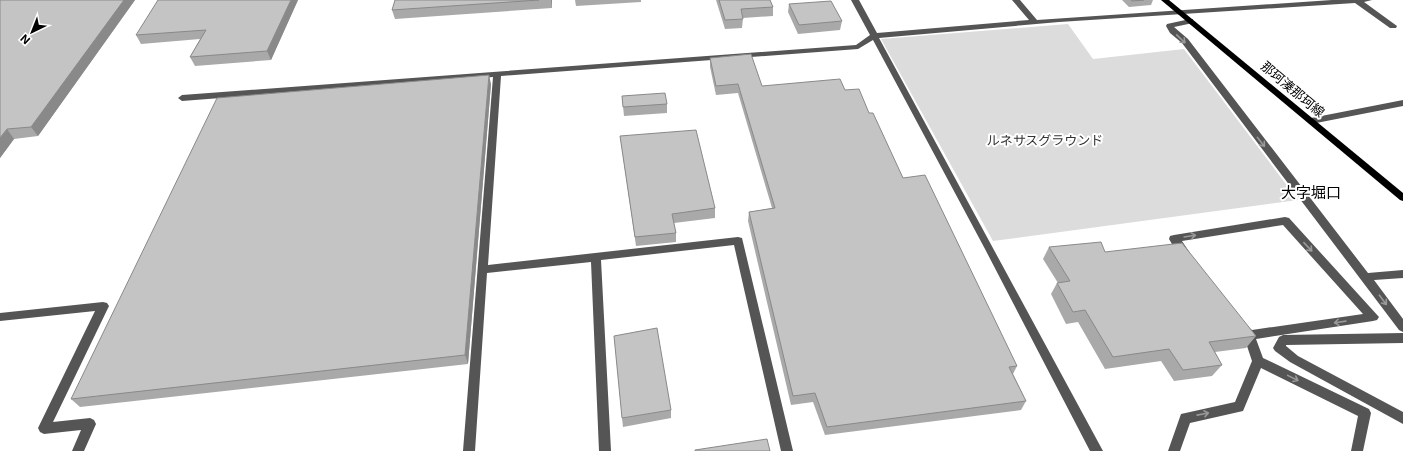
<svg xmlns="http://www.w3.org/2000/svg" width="1403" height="451" font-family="Inter,'Noto Sans JP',sans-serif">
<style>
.green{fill:#dcdcdc}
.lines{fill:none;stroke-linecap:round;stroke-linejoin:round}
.minor{fill:#555;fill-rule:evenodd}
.major{fill:#000;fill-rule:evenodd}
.wall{fill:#a9a9a9}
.shaded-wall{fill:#898989}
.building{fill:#c4c4c4;stroke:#898989}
.oneway{stroke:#999}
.labels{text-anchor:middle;stroke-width:4;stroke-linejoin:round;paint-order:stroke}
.street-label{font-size:13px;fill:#000;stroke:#fff}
.park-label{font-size:13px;fill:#333;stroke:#fff}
.quarter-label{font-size:15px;fill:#000;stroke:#fff}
</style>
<rect width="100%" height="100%" fill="#fff"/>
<!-- green -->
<path class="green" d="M1068,24L1093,59L1184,49L1298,200L993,241L881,39Z"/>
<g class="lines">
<!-- minor -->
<path class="minor" d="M851,0H859L877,33L1029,20L1012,0H1020L1037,20L1332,0H1372L1364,2L1397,26L1396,28H1390L1355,3L1059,22L879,38L1103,451H1090L985,249L873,40L858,49L501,76L488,265L738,237L742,238L793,451H781L734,245L601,260L611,451H599L591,262L487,273L475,451H463L493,77L182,101L178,98L182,95L856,45L870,35Z
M1190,19H1193V23L1174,27L1188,39L1368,273L1403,270V278L1374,280L1403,319V332L1399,330L1182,43L1170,33L1166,26L1167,24Z
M1403,100V106L1311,124L1307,121L1311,118Z
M1285,217L1289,218L1379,317L1377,320L1373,321L1256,339L1263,358L1369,409L1371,413L1363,451H1351L1358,416L1261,368L1243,411L1190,423L1180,451H1168L1181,414L1235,402L1252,361L1244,337L1239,330L1241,327L1245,325L1252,330L1363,314L1283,225L1182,241L1190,253L1189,256C1180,258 1173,246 1169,239L1170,236L1174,235Z
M103,302L107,303L109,306L53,422L90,418L94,420L96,424L84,451H72L81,430L44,434L40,432L38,428L95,311L0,321V313Z
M1403,333V343L1286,345V346L1298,356L1403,412V424L1290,362L1275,351L1273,348L1279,337L1283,335Z"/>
<!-- major -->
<path class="major" d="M1161,0H1169L1403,193V201L1400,200Z"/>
</g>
<!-- wall -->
<path class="wall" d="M0,0H135L38,136L14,139L0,158Z
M298,0L271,60L195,66L190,57L200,39L141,44L136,35Z
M395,0H552V8L395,19L392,10Z
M575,0H641V2L576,6Z
M716,0H770L773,7V16L743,18L742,28L725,29Z
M1122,0H1153L1151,5L1129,7Z
M789,4L842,21L840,30L798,34L788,12Z
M710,58L762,86L845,90L869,113L903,178L1017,366L1013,374L1026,401L1021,410L825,435L813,402L791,405L748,221L749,212L772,208L738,93L716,95L710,67Z
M491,84L468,364L80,407L71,399Z
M622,96L667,104V113L624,116Z
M620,136L715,208V218L674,223L676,233V242L636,246Z
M1049,247L1105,252L1256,336L1246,348L1215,352L1222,365L1212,376L1174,381L1161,361L1105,369L1078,322L1066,324L1051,294L1057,283H1058L1043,259Z
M671,410V418L623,427L622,418Z"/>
<!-- shaded-wall -->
<path class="shaded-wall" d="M124,0H135L38,136L31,127Z
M291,0H298L271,60L267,51Z
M551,0H552V8Z
M489,75L491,84L468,364L465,355Z
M7,129L14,139L0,158V138Z"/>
<!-- building -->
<path class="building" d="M0,0H124L31,127L7,129L0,138Z
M158,0H291L267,51L190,57L206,30L136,35Z
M395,0H539L392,10Z
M719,0H770L773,7L741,9L743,19L725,20Z
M1131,0H1144L1132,1Z
M831,1L842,21L799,25L789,4Z
M751,54L762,86L840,79L845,90L859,89L869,113H873L903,178L925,175L1017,366L1009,367L1026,401L827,427L815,393L793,396L749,212L775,208L738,84L716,86L710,58Z
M489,75L465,355L71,399L217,98Z
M665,93L667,104L623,107L622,96Z
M696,130L715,208L672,214L676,233L635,237L620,136Z
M1101,242L1105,252L1182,243L1256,336L1209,342L1222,365L1183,370L1169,349L1113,357L1085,310L1073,312L1057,283L1070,281L1049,247Z
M657,328L671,410L622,418L614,336Z
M767,439L770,451H695V450Z"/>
<!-- one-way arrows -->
<defs><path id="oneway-shaft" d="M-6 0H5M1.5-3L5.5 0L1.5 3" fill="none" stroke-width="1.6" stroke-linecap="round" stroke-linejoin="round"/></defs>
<g class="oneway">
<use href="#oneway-shaft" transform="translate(1181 39) rotate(44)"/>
<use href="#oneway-shaft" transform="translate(1261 142) rotate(52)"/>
<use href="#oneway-shaft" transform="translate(1190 236) rotate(-9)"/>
<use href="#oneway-shaft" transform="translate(1308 247) rotate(47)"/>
<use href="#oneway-shaft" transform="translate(1383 300) rotate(53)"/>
<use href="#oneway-shaft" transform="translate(1340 322) rotate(172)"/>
<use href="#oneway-shaft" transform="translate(1293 378) rotate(26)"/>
<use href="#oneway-shaft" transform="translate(1203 414) rotate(-11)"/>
</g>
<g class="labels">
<!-- street labels -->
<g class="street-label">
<text transform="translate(1293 89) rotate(40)" y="5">那珂湊那珂線</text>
</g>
<!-- park labels -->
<g class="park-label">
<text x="1045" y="145">ルネサスグラウンド</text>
</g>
<!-- quarter labels -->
<g class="quarter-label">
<text x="1311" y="198">大字堀口</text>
</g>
</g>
<!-- north arrow -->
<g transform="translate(32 32) rotate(223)" stroke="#ffffff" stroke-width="3" paint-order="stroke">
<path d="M0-3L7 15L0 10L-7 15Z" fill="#000000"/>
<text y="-6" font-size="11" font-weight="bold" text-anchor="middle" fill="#000000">N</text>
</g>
</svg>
